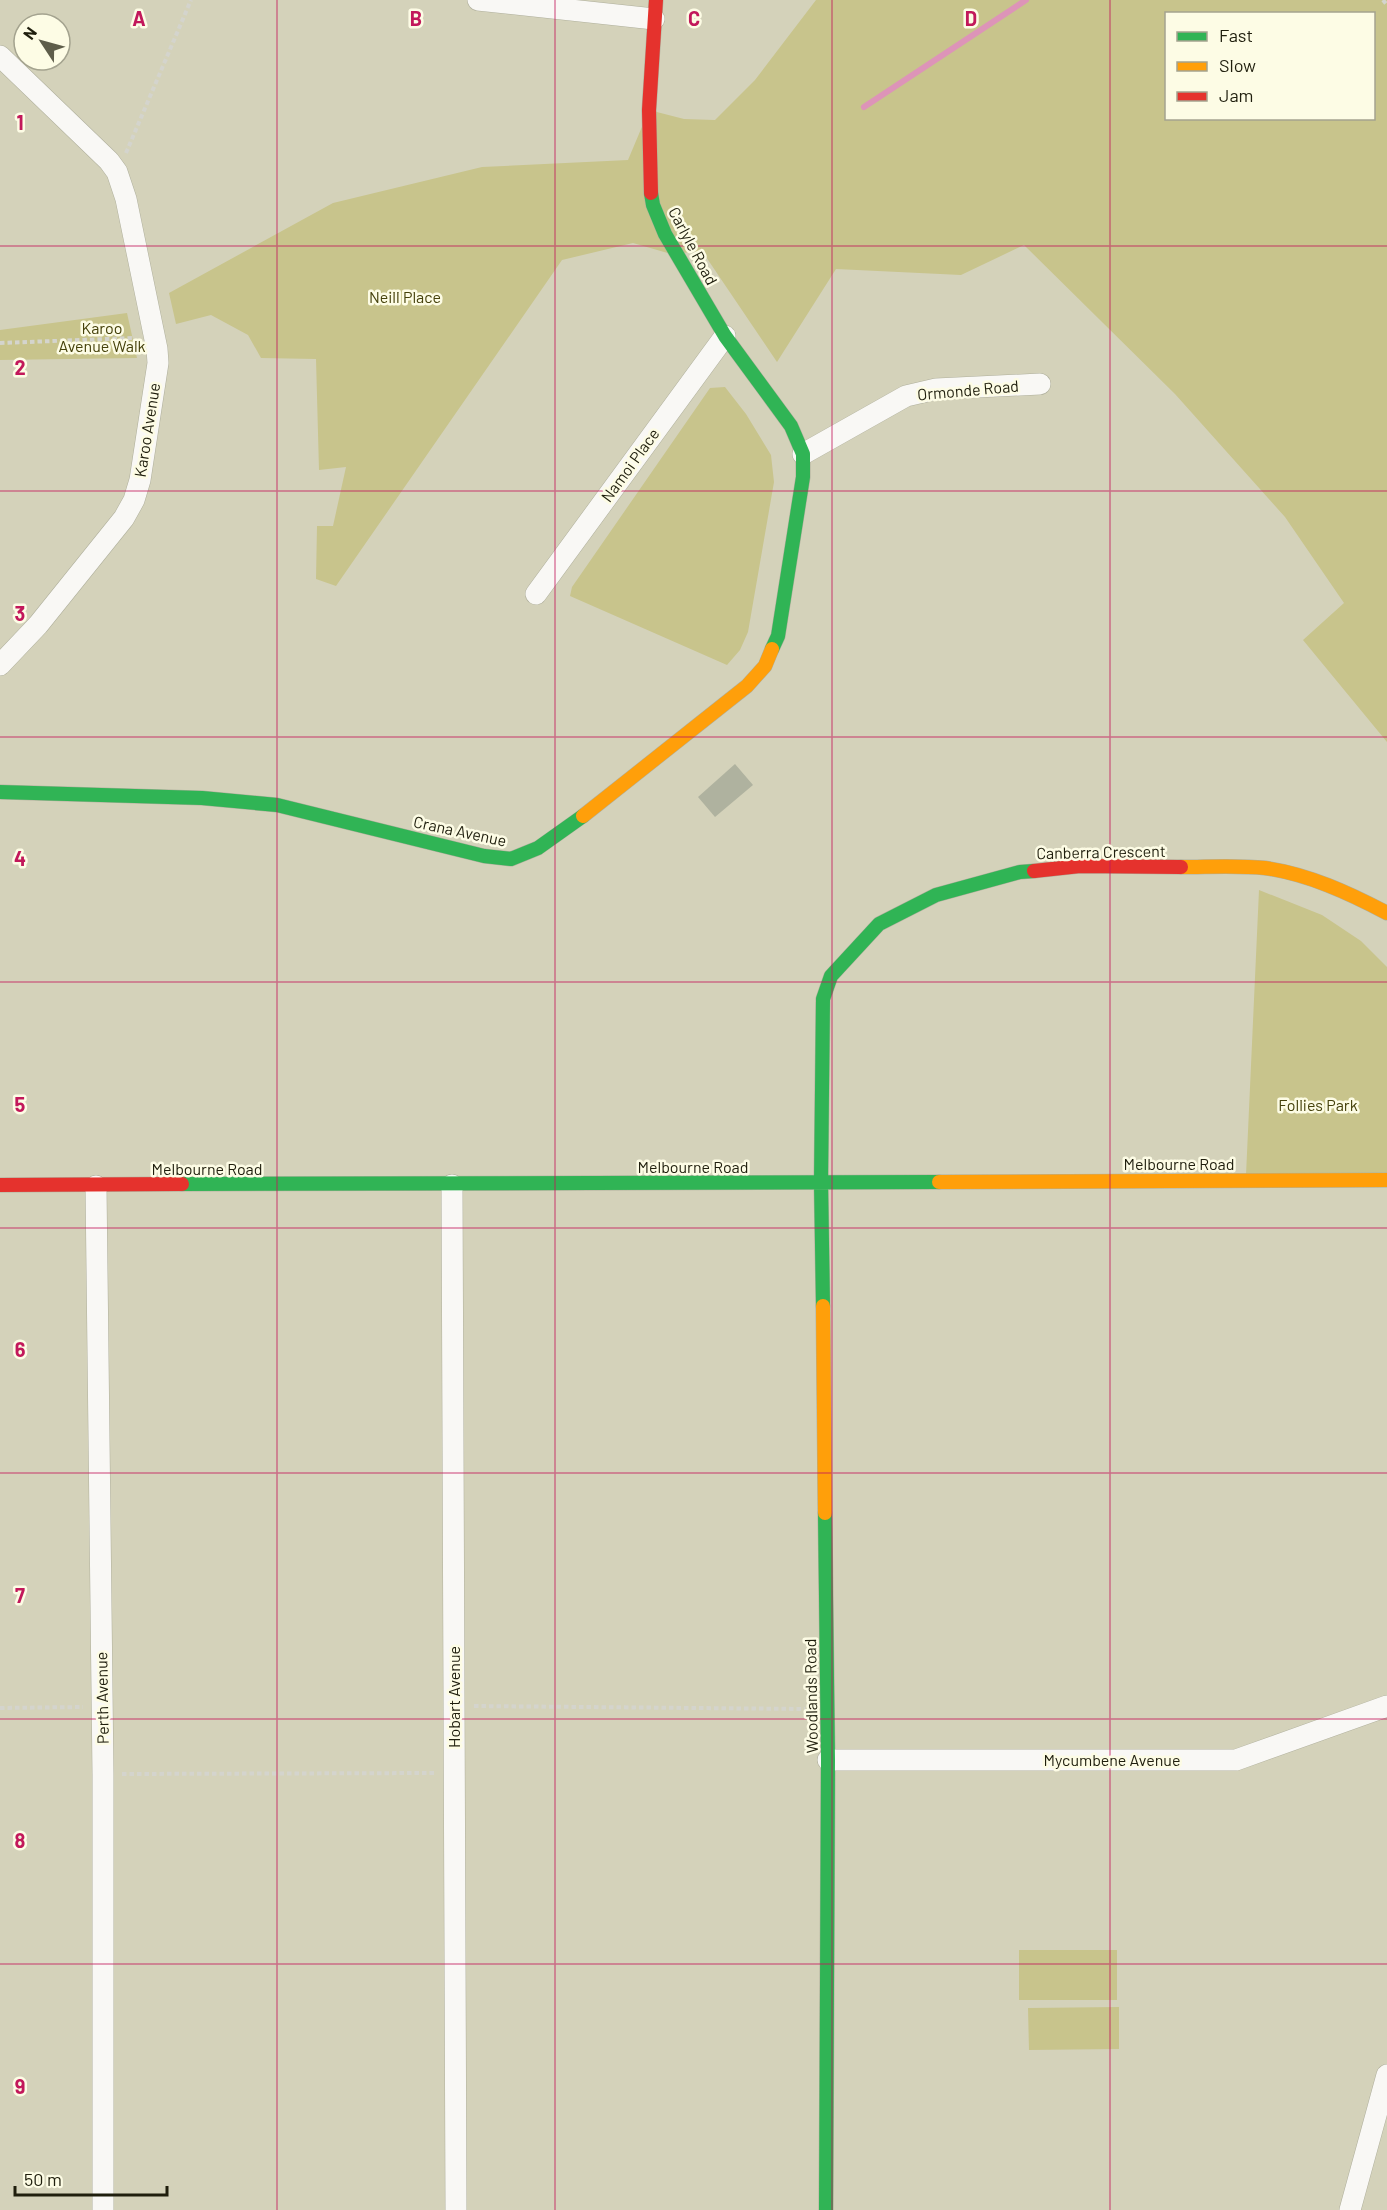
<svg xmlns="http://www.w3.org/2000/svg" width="1387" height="2210" font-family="Barlow,sans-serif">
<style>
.green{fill:#c8c48c;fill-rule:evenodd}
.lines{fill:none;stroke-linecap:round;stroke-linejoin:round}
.stream{stroke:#dd94b8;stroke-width:6}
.building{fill:#afb29f}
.street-casing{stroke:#afaf9c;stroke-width:22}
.fast-casing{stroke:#afaf9c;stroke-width:15}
.slow-casing{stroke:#afaf9c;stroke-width:15}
.jam-casing{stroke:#afaf9c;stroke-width:15}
.path{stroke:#d4d4cd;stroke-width:4;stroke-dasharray:4.5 3;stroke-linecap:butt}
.street{stroke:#f9f8f5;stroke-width:21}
.fast{stroke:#30b455;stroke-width:14}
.slow{stroke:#ff9f0a;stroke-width:14}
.jam{stroke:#e5322d;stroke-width:14}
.grid{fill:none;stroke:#c2185b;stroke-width:1.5;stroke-opacity:0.55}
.labels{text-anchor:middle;stroke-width:5;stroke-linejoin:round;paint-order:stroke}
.street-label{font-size:16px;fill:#1f1e0d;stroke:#fdfce5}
.park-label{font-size:16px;fill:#45410b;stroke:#fdfce5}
.grid-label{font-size:20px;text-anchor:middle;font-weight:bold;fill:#c2185b;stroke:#fdfce5;stroke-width:5;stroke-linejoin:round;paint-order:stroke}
</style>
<rect width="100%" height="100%" fill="#d4d2ba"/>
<!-- green -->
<path class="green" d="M816,0H1387V742L1303,640L1344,603L1285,517L1175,394L1024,245L961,275L836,269L777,362L702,251L671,254L633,243L562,260L336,586L316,579L317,526H333L346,467L319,470L316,359L261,358L248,335L211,315L176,324L169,293L333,203L482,167L628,160L649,110L684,119L715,120L755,80ZM1166,14H1374V118H1166Z
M127,313L137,358L0,360V330Z
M725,387L746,414L771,455L774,482L748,632L740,650L727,665L570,596L572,587L710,388Z
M1259,890L1322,915L1361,941L1387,967V1173L1246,1175Z
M1019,1950H1117V2000H1019Z
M1119,2007V2049L1029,2050L1028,2008Z"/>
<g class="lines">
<!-- stream -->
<path class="stream" d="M864,107L1026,0"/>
</g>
<!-- building -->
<path class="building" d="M735,764L753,785L715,817L698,797Z"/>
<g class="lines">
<defs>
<path id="street" d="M478,0L654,19
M0,56L109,161L117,172L126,199L157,349L158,363L140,480L134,500L124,518L38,625L0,665
M803,454L906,396L936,389L1040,384
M536,594L725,336
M452,1185L456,2210
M96,1186L103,1774V2210
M828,1760H1236L1387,1706
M1350,2210L1387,2075"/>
<path id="fast" d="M651,193L653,205L665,234L725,336L791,426L803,454V477L778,636L772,649
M0,792L202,798L277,805L484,856L511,859L538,848L583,816
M182,1184L939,1182
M823,1306L821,1182L823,999L831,976L879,924L936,895L1020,872L1034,871
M825,1513L828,1760L826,2210"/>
<path id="slow" d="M583,816L747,686L765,666L772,649
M1181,867C1208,867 1238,865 1265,868C1308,874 1349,893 1387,913
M939,1182L1387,1180
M823,1306L825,1513"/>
<path id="jam" d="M651,193L649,110L656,0
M1034,871L1080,866L1181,867
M0,1185L182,1184"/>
</defs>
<!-- street casing -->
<use href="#street" class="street-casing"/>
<!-- fast casing -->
<use href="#fast" class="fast-casing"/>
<!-- slow casing -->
<use href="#slow" class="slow-casing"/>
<!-- jam casing -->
<use href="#jam" class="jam-casing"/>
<!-- path -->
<path class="path" d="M1383,0L1387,5
M126,153L191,0
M0,343L134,338
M474,1706L805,1709
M0,1708L83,1707
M122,1774L435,1773"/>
<!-- street -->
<use href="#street" class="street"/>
<!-- fast -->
<use href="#fast" class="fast"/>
<!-- slow -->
<use href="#slow" class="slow"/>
<!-- jam -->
<use href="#jam" class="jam"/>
</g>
<!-- grid -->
<path class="grid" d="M277,0V2210M555,0V2210M832,0V2210M1110,0V2210M0,246H1387M0,491H1387M0,737H1387M0,982H1387M0,1228H1387M0,1473H1387M0,1719H1387M0,1964H1387"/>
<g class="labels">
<!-- street labels -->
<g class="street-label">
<text transform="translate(693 246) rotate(62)" y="6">Carlyle Road</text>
<text transform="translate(968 390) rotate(-5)" y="6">Ormonde Road</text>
<text transform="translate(147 430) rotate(-81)" y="6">Karoo Avenue</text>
<text transform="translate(630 465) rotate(-54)" y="6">Namoi Place</text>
<text transform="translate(460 831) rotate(12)" y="6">Crana Avenue</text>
<text transform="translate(1101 852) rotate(-1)" y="6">Canberra Crescent</text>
<text x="1179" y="1170">Melbourne Road</text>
<text x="693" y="1173">Melbourne Road</text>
<text x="207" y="1175">Melbourne Road</text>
<text transform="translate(811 1696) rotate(-91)" y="6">Woodlands Road</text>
<text transform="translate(454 1697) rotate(-90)" y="6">Hobart Avenue</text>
<text transform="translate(102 1698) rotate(-91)" y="6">Perth Avenue</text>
<text x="1112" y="1766">Mycumbene Avenue</text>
</g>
<!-- park labels -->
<g class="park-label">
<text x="405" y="303">Neill Place</text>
<text x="102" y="334">Karoo<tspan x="102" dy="18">Avenue Walk</tspan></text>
<text x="1318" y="1111">Follies Park</text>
</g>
</g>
<g class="grid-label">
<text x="139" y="26">A</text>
<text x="416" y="26">B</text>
<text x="694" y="26">C</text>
<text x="971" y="26">D</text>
<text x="20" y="130">1</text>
<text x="20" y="375">2</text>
<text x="20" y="621">3</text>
<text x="20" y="866">4</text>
<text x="20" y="1112">5</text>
<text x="20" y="1357">6</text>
<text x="20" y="1603">7</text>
<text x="20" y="1848">8</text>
<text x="20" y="2094">9</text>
</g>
<!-- legend -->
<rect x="1165" y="12" width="210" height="108" fill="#fdfce5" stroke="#a4a38f" stroke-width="1.5"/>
<rect x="1177" y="32" width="30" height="9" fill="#30b455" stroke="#a4a38f" stroke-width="1.5"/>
<text x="1219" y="42" font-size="18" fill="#1f1e0d">Fast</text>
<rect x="1177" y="62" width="30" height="9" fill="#ff9f0a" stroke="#a4a38f" stroke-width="1.5"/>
<text x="1219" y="72" font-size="18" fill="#1f1e0d">Slow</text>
<rect x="1177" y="92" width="30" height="9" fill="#e5322d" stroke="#a4a38f" stroke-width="1.5"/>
<text x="1219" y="102" font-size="18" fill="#1f1e0d">Jam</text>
<!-- north arrow -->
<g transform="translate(42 42) rotate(306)"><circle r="28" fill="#fdfce5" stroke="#a4a38f" stroke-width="1.5"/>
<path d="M0-4.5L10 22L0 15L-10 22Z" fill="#5e5d4a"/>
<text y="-9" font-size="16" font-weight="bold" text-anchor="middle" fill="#1f1e0d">N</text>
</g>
<!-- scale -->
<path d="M15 2186v9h152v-9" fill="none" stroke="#1f1e0d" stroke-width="3"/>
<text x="24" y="2186" font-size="18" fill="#1f1e0d" stroke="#fdfce5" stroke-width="4.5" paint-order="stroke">50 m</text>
</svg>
